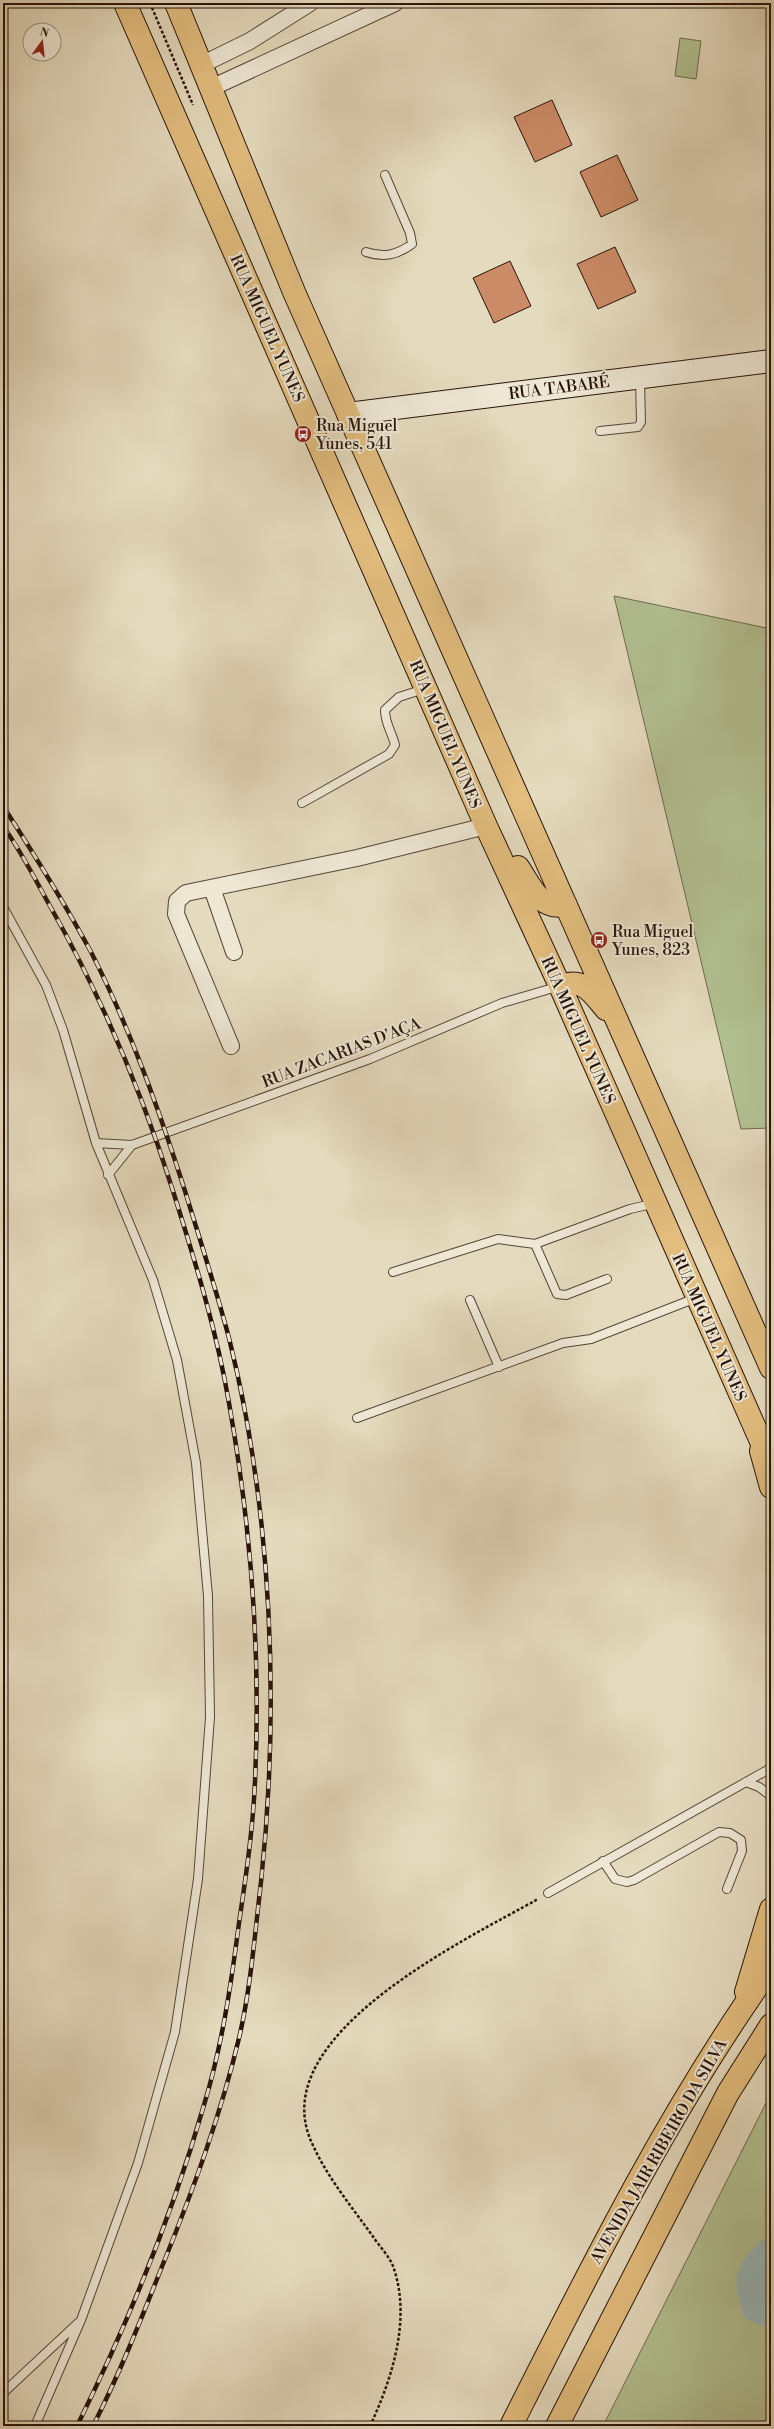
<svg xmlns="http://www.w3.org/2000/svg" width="774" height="2429" font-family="'Libre Bodoni',serif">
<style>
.green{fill:#b2c092;stroke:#6e6a4e}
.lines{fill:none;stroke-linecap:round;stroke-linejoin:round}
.river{stroke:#98b8ba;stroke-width:31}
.building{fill:#cb8b66;stroke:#29130a}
.lane-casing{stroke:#584537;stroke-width:10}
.street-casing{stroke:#584537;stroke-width:18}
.secondary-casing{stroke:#29130a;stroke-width:24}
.primary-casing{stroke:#29130a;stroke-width:24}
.path{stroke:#29130a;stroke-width:2.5;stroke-dasharray:3 2;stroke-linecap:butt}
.lane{stroke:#ede7d4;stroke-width:8}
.street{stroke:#ede7d4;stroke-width:16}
.secondary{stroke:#ede7d4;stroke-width:22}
.primary{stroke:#e2bd7e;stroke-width:22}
.rail-casing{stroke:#29130a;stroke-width:4.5}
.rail{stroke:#ede7d4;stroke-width:3;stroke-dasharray:9;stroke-linecap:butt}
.labels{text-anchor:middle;stroke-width:4;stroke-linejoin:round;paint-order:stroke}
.street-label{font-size:16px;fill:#29130a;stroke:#ede7d4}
.poi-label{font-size:16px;fill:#29130a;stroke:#ede7d4;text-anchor:start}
</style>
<rect width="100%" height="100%" fill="#e4dabd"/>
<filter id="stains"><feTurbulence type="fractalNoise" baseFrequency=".005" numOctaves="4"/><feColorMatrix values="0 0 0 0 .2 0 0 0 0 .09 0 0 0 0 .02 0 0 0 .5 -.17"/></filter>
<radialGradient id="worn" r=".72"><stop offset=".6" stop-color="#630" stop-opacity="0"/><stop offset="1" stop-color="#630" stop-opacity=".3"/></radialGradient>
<!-- green -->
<path class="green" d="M680,38L701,41L696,79L675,76Z
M614,596L771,629V1128L741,1129Z
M771,2093V2426H603Z"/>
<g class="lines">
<!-- river -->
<path class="river" d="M771,2253C750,2273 748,2280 758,2308L771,2312"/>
</g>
<!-- building -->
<path class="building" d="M552,100L572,145L535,162L514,117Z
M617,155L638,200L601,217L580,172Z
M615,247L636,292L598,309L577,264Z
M510,261L531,306L494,323L473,278Z"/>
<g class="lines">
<defs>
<path id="lane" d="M366,252C384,258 397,255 412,244L410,233L385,175
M600,431L638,427L641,422L640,378
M302,803L389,754L395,745C392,732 385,724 385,710L399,697L424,689
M3,907L46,985L63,1030L96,1143L153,1280L177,1360L196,1463L208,1596L210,1717L198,1879L175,2032L138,2163L81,2320L35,2426
M96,1143L132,1145L370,1059L502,1003L560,986
M108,1175L132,1145
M535,1244L557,1294L566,1295L607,1279
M393,1272L498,1239L535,1244L630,1209L656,1203
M470,1300L499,1367
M357,1418L563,1343L591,1339L696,1298
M746,1782L759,1787L771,1796
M603,1861L615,1879L627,1882L634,1880L719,1832L730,1833L741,1840L742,1851L727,1889
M548,1893L771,1768
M3,2393L78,2323"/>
<path id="street" d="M201,65L250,41L310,3
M211,88L395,3
M212,888L234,952
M231,1046L176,914L177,901L186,893L357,858L486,826"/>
<path id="secondary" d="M348,414L771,361"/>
<path id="primary" d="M125,3L486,826L560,986L771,1464
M176,3L294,292L771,1368
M518,867C530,884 539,911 566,905
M560,986C584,977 592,993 606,1009
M761,1451L771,1487
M746,1992L771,1909
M511,2426C590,2269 669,2110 771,1967
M557,2426L728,2093L771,2025"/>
</defs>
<!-- lane casing -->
<use href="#lane" class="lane-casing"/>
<!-- street casing -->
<use href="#street" class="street-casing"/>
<!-- secondary casing -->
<use href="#secondary" class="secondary-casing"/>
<!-- primary casing -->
<use href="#primary" class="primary-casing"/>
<!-- path -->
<path class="path" d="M150,3L193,105
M370,2426C392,2379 411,2320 394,2269C391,2258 380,2247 374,2238C352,2207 326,2176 311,2141C265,2035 467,1939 538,1899"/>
<!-- lane -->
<use href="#lane" class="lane"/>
<!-- street -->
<use href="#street" class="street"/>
<!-- secondary -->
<use href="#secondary" class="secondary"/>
<!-- primary -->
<use href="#primary" class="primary"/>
<defs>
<path id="rail" d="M3,806C34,854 64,902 91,952C130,1028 159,1110 185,1191C200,1240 216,1289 229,1338C272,1510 280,1706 261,1882C255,1932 251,1985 240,2034C221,2115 192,2193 161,2269C140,2322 119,2375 93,2426
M3,826C21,851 35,879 50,906C101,996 142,1092 173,1191C195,1261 217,1332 229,1403C251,1527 261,1655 255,1781C253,1829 246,1876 239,1923C231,1985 222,2046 204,2105C172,2216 128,2323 77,2426"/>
</defs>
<!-- rail casing -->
<use href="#rail" class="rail-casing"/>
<!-- rail -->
<use href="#rail" class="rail"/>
</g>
<!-- icons -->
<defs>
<symbol id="bus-disc" viewBox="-11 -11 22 22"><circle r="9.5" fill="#8f2418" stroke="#ede7d4"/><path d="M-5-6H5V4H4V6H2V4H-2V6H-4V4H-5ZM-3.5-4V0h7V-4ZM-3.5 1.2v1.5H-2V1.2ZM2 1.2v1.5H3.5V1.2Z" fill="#fff"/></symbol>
</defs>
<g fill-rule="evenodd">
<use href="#bus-disc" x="293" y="424" width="20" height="20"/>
<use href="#bus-disc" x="589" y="930" width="20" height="20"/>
</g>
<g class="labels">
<!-- street labels -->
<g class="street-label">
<text transform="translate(268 328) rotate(66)" y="6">RUA MIGUEL YUNES</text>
<text transform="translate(559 387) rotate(-7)" y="6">RUA TABARÉ</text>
<text transform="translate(446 734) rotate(67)" y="6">RUA MIGUEL YUNES</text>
<text transform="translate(579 1030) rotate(66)" y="6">RUA MIGUEL YUNES</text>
<text transform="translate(341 1052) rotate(-21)" y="6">RUA ZACARIAS D'AÇA</text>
<text transform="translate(710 1327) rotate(66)" y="6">RUA MIGUEL YUNES</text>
<text transform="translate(658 2151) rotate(-60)" y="6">AVENIDA JAIR RIBEIRO DA SILVA</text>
</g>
<!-- poi labels -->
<g class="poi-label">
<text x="316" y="431">Rua Miguel<tspan x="316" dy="18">Yunes, 541</tspan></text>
<text x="612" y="937">Rua Miguel<tspan x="612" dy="18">Yunes, 823</tspan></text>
</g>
</g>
<!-- margin -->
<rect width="774" height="2429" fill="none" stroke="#e4dabd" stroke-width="16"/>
<rect x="4" y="4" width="766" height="2421" fill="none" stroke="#29130a" stroke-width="2"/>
<rect x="8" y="8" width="758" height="2413" fill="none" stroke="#29130a"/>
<!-- north arrow -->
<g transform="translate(42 42) rotate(15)"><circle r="19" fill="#ede7d4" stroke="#9f9283"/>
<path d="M0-3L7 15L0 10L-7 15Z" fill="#8f2418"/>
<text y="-6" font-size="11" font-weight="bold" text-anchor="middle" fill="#29130a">N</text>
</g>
<rect width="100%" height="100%" filter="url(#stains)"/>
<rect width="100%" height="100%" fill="url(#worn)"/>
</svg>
